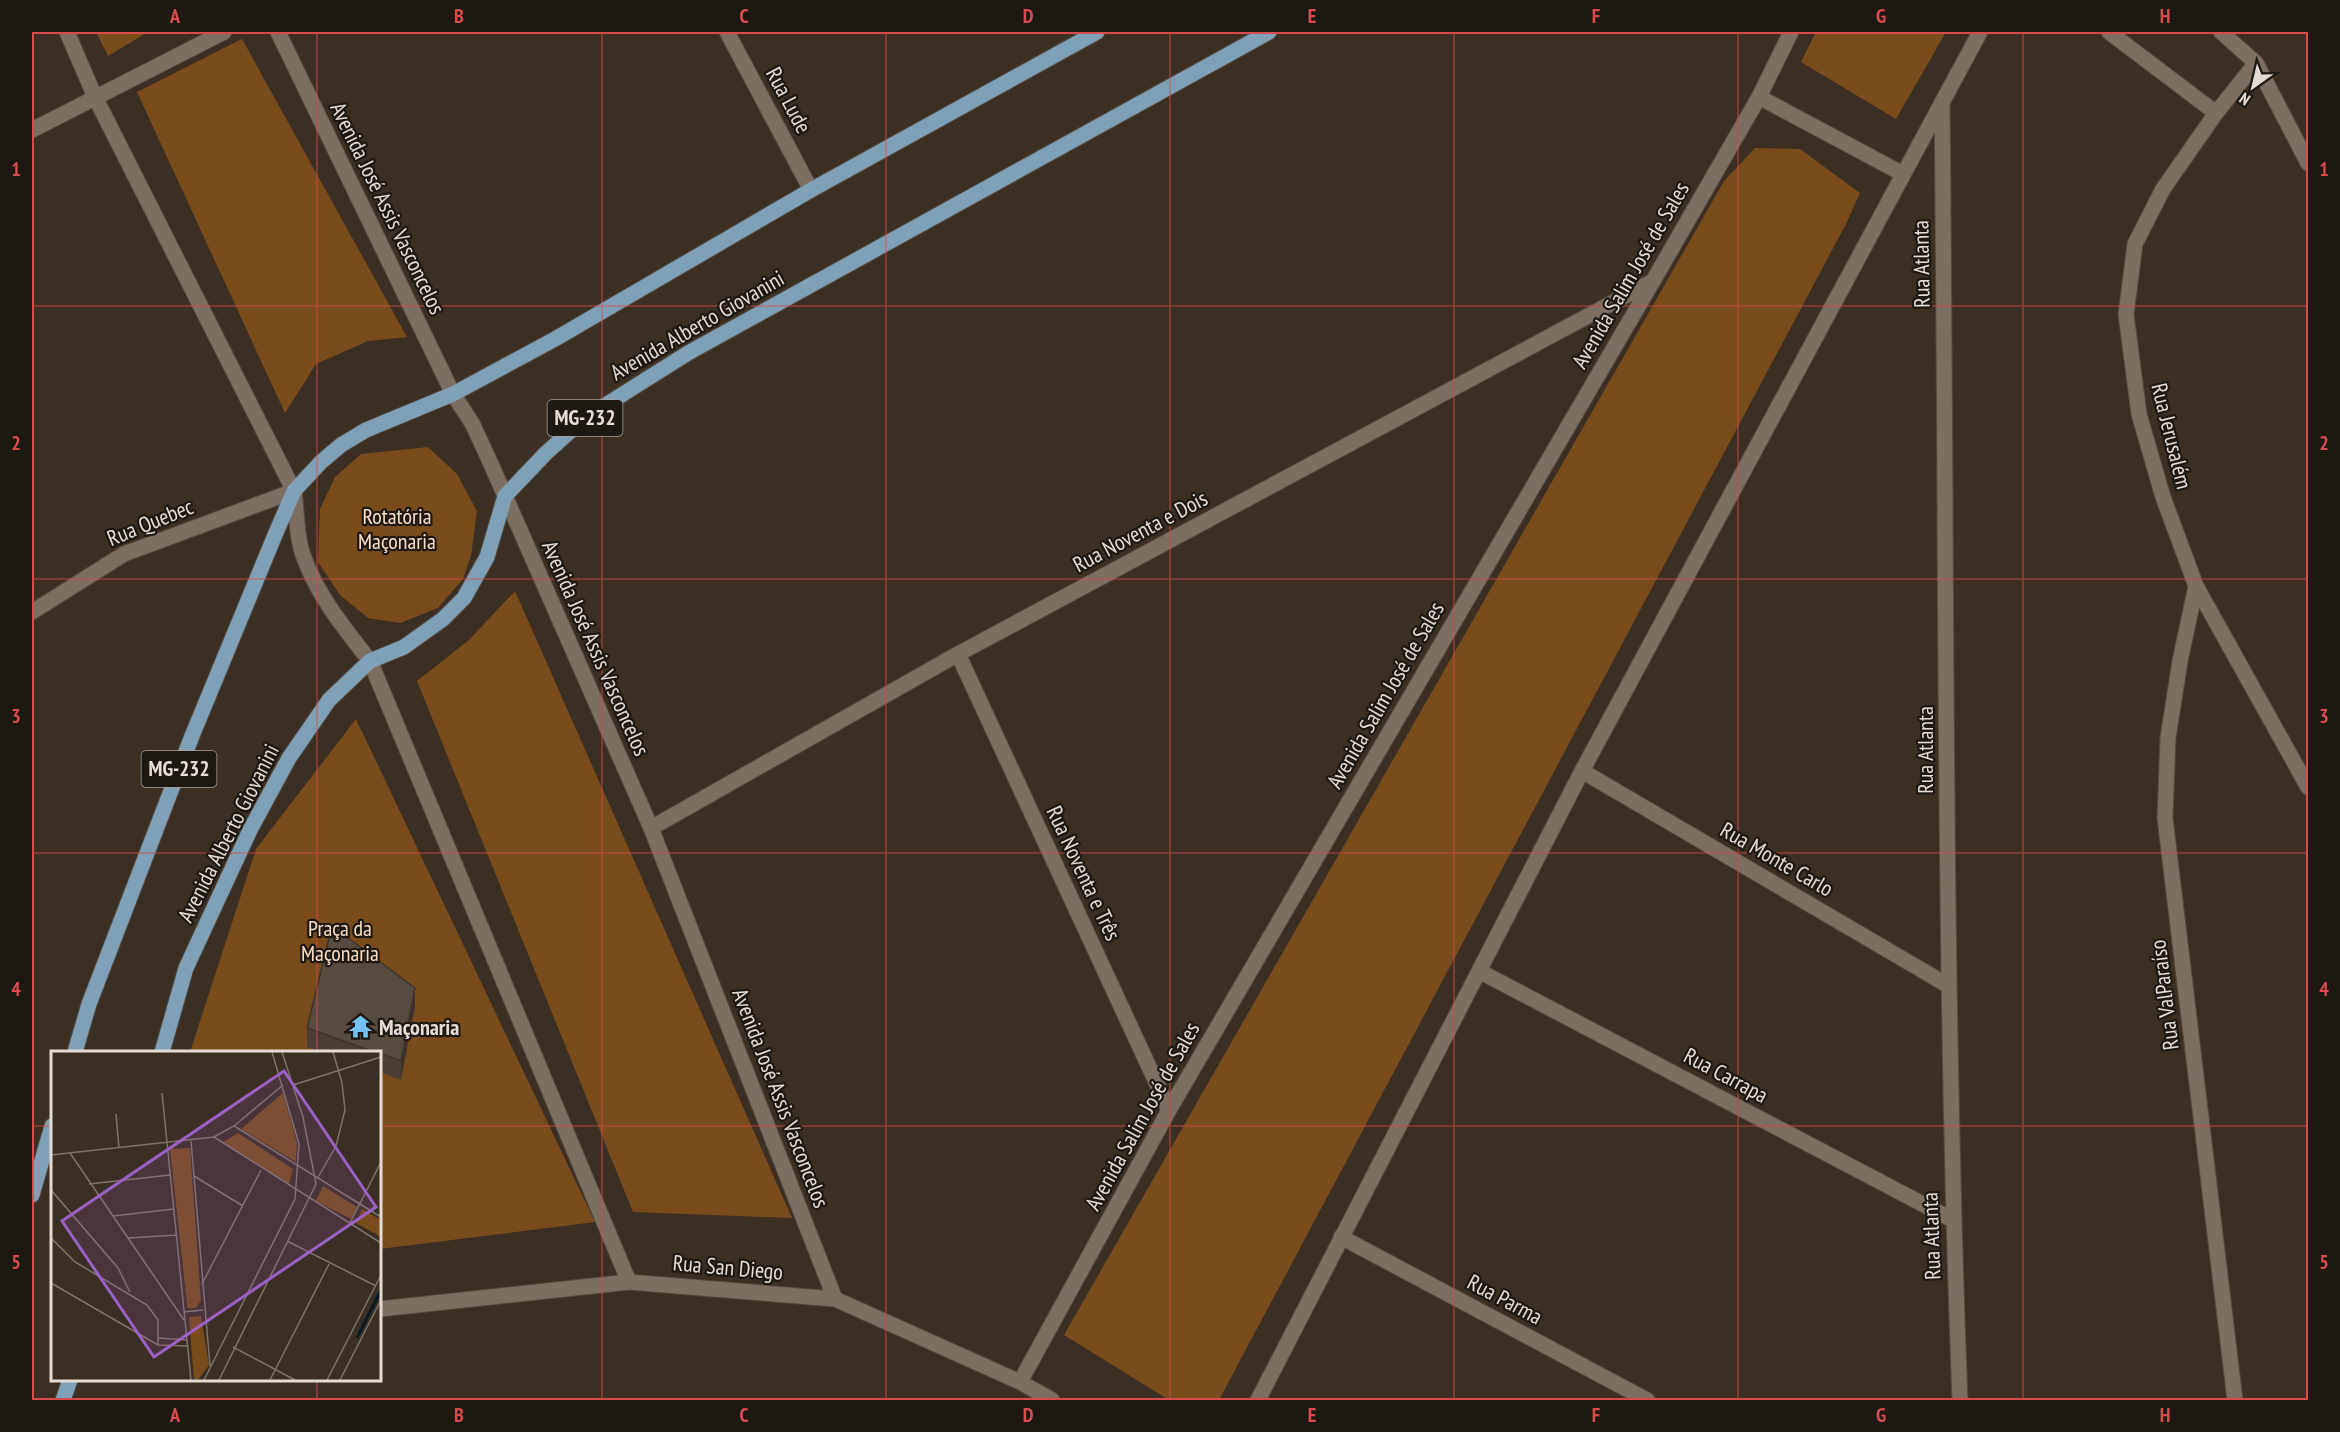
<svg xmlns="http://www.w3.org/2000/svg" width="2340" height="1432" font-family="'PT Sans Narrow',sans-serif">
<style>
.green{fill:#7a4c1b}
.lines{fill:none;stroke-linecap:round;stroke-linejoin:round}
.minor-casing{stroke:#554a40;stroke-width:17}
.tertiary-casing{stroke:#554a40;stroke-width:17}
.primary-casing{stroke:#554a40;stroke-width:17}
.minor{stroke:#7d6e62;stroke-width:15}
.tertiary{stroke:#7d6e62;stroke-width:15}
.primary{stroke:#7fa1b8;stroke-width:15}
.wall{fill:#4c4036}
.shaded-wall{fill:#3e342c}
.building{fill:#584b3f;stroke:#3e342c;stroke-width:1.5}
.grid{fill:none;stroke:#d94c4b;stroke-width:1.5;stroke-opacity:0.55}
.labels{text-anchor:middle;stroke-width:4.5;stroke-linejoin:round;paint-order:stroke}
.shield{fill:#1d1812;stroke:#a9a29a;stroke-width:1.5}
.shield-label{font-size:21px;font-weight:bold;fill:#e5ddd5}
.street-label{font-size:22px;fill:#e5ddd5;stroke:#1d1812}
.park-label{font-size:22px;fill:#fbddc2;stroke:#1d1812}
.poi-label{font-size:22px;font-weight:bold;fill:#e5ddd5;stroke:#1d1812;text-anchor:start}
.inset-river{fill:none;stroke:#061926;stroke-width:3}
.inset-road{fill:none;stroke:#7f746a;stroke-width:1.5}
.view{fill:#9b61c6;fill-opacity:0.15;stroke:#9b61c6;stroke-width:3}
.inset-edge{fill:none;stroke:#e5ddd5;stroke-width:3}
.neatline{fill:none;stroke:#d94c4b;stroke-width:2}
.grid-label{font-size:20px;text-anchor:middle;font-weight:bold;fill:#d94c4b}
</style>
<rect width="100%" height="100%" fill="#3b2e23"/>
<!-- green -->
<path class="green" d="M96,32H148L108,56Z
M1816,32H1946L1896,119L1801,62Z
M242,39L407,337L368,341L316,364L285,413L137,92Z
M1755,148L1800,149L1860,193L1846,224L1219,1400H1169L1064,1335L1724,181Z
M428,447L457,474L477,511L471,556L463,579L438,608L400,623L368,618L340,595L318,562L320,509L335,477L361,454Z
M515,591L792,1218L633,1212L417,681L469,640Z
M356,719L595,1222L380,1249V1052H190L256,849Z"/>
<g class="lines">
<defs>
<path id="minor" d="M727,32L811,190
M2109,32L2216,113
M2221,32L2256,63L2308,163
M2256,63L2216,113L2163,189L2135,244L2126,314L2139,414L2163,497L2196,586L2308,787
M1759,97L1903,174
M1942,102C1947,535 1943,968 1960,1400
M32,130L224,32
M2196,586L2180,661L2168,738L2165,818L2235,1400
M32,612L124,554L294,491
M958,654L1169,1110
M1582,771L1949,986
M651,828L958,654L1653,281
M1479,971L1953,1220
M1341,1237L1647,1400
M835,1299L1020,1382L1052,1400
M1020,1382L1169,1110L1653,281L1759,97L1791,32
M1258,1400L1582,771L1980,32"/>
<path id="tertiary" d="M67,32L95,97L294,491C297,511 296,536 303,555C317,595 344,628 370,661L629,1282
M278,32L453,394L472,423L491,464L651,828L835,1299L629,1282L380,1309"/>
<path id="primary" d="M75,1052L89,1004L192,736L275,535L294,491L321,462L341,445L366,430L453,394L555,339L811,190L1097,32
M162,1052L186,968L250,830L289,758L329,700L370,661L404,647L443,619L464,598L487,557L505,496L546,453L585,418L688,353L1269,32
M32,1195L52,1126
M63,1400L70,1380"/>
</defs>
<!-- minor casing -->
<use href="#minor" class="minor-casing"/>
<!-- tertiary casing -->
<use href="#tertiary" class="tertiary-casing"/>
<!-- primary casing -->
<use href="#primary" class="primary-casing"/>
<!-- minor -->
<use href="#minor" class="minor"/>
<!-- tertiary -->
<use href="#tertiary" class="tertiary"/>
<!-- primary -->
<use href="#primary" class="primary"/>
</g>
<!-- wall -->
<path class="wall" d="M415,1006L401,1080L380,1072V1053H323L307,1047V1028Z"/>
<!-- shaded-wall -->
<path class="shaded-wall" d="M415,988V1006L401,1080V1061Z"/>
<!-- building -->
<path class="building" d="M332,926L415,988L401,1061L380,1053H377L307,1028Z"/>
<!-- grid -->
<path class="grid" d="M317,32V1052M602,32V1400M886,32V1400M1170,32V1400M1454,32V1400M1738,32V1400M2023,32V1400M32,306H2308M32,579H2308M32,853H2308M32,1126H52M380,1126H2308M317,1380V1400"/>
<!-- icons -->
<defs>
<symbol id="temple-bare" viewBox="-9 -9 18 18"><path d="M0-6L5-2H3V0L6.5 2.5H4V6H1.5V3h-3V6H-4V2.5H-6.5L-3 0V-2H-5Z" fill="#73c1f5" stroke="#1d1812" stroke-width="2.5" paint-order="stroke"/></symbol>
</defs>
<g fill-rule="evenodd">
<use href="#temple-bare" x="344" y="1010" width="33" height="33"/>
</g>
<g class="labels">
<!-- shield labels -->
<g class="shield">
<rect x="547.5" y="400" width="75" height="36" rx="4.5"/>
<rect x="141.5" y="751" width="75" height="36" rx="4.5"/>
</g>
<g class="shield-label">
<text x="585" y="425">MG-232</text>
<text x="179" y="776">MG-232</text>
</g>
<!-- street labels -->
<g class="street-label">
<text transform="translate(789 100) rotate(62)" y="8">Rua Lude</text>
<text transform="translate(388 208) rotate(64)" y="8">Avenida José Assis Vasconcelos</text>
<text transform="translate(1921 264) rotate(-91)" y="8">Rua Atlanta</text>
<text transform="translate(1630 275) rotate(-60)" y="8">Avenida Salim José de Sales</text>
<text transform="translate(697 325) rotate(-30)" y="8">Avenida Alberto Giovanini</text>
<text transform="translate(2172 436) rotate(76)" y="8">Rua Jerusalém</text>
<text transform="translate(150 522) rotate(-22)" y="8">Rua Quebec</text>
<text transform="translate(1140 531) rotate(-28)" y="8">Rua Noventa e Dois</text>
<text transform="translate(596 648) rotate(66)" y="8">Avenida José Assis Vasconcelos</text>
<text transform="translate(1385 695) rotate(-60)" y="8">Avenida Salim José de Sales</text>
<text transform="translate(1925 750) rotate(-90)" y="8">Rua Atlanta</text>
<text transform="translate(228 833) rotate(-63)" y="8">Avenida Alberto Giovanini</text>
<text transform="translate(1777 859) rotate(30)" y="8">Rua Monte Carlo</text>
<text transform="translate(1084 873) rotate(65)" y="8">Rua Noventa e Três</text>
<text transform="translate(2164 995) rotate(-97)" y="8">Rua ValParaíso</text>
<text transform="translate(1726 1075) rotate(28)" y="8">Rua Carrapa</text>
<text transform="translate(781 1098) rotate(69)" y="8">Avenida José Assis Vasconcelos</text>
<text transform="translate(1142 1116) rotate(-61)" y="8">Avenida Salim José de Sales</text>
<text transform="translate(1931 1236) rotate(-92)" y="8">Rua Atlanta</text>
<text transform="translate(728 1267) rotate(5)" y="8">Rua San Diego</text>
<text transform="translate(1505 1299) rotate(28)" y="8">Rua Parma</text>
</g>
<!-- park labels -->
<g class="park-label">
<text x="397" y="524">Rotatória<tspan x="397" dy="25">Maçonaria</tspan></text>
<text x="340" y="936">Praça da<tspan x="340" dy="25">Maçonaria</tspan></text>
</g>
<!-- poi labels -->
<g class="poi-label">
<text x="379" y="1035">Maçonaria</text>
</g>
</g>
<!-- overview -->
<g transform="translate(51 1051)">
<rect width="330" height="330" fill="#3b2e23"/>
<path d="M232,42L246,92L245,111L190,78ZM187,82L242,118L238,133L172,91ZM139,97L150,249L145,257H136V253L119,98ZM272,135L306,156L300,168L265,150ZM311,158L330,169V186L305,172ZM150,265L158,314L147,329H143L138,266Z" fill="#7a4c1b"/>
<path class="inset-river" d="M306,287L330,239"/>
<path class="inset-road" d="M242,34L330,6M111,42L140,329M65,63L68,97M183,75L330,166M163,86L330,192M140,90L159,315M19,102L133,269M0,104L163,86L183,75L232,34M143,125L192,155M266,128L285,95L294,59L291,32L282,1M38,133L119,124M0,139L67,217L79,241M62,165L123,158M299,172L330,111M0,187L24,211L96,254L107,269V294M77,187L126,184M236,190L325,235M0,232L107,294L137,295M151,233L210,119M133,261L152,259M108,287L136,289M182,296L244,329M153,329L244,148L248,93L221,1M168,329L265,133L252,66L231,1M219,329L278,213M276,329L330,224M289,329L330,249"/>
<path class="view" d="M233,20L325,156L103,306L11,170Z"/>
<rect width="330" height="330" class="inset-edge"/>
</g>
<!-- border -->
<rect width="2340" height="1432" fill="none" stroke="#1d1812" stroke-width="66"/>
<!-- north arrow -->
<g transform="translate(2253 87) rotate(214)" stroke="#1d1812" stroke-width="4.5" paint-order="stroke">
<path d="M0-4.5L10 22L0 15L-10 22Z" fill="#e5ddd5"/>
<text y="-9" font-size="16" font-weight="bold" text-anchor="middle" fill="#e5ddd5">N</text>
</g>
<rect x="33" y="33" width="2274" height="1366" class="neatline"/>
<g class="grid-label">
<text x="175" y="23">A</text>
<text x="459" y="23">B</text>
<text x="744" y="23">C</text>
<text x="1028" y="23">D</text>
<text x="1312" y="23">E</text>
<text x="1596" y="23">F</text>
<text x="1881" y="23">G</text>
<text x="2165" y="23">H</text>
<text x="16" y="176">1</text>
<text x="2324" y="176">1</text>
<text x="16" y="450">2</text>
<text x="2324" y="450">2</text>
<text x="16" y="723">3</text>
<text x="2324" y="723">3</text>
<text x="16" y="996">4</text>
<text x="2324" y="996">4</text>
<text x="16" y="1269">5</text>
<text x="2324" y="1269">5</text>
<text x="175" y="1422">A</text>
<text x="459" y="1422">B</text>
<text x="744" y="1422">C</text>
<text x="1028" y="1422">D</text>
<text x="1312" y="1422">E</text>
<text x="1596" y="1422">F</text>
<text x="1881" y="1422">G</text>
<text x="2165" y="1422">H</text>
</g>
</svg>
